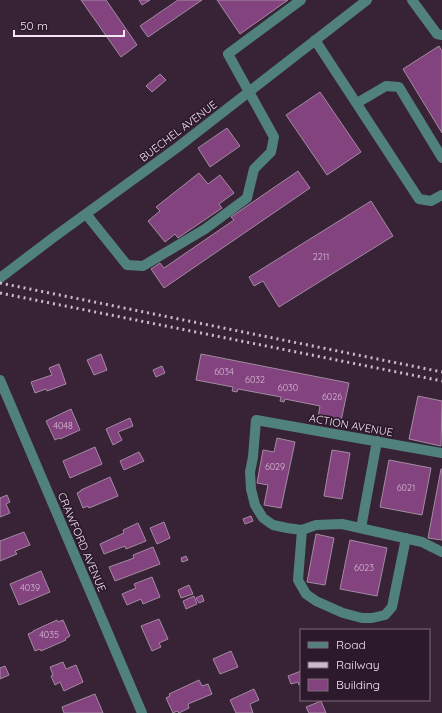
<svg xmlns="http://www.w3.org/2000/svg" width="442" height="713" font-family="Quicksand,sans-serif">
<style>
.building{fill:#82437f;stroke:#a38ba1}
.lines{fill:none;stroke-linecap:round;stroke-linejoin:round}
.minor{stroke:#51817c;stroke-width:10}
.rail{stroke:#cbbcc9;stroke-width:3;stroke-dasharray:2 4;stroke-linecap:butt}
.labels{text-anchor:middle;stroke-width:3.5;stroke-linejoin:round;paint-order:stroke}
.number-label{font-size:9px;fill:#d8bdd5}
.street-label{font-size:11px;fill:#f4e6f2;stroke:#2c192b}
</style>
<rect width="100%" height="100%" fill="#372335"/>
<!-- building -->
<path class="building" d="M81,0H106L137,45L121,57Z
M139,0H150L142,5Z
M178,0H202L148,37L140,26Z
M217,0H288L240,34Z
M439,46L442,51V133L403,69Z
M160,74L166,80L152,92L146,86Z
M320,92L361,152L327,175L286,115Z
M227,128L240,146L210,167L198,148Z
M298,171L310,188L164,288L151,269L160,263L164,268L234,220L231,217Z
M199,173L208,184L220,175L234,193L219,204L222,208L178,238L175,234L165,242L148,221L160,211L156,207Z
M371,201L393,236L279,307L263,281L254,286L249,277Z
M101,354L107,370L94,375L87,360Z
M201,354L349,383L341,421L318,417L320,406L285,399L284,402L280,401L281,397L238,389L237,392L232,391L233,387L196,380Z
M59,364L66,384L47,391L46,389L35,393L31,382L52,375L49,368Z
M162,366L165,373L156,377L153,370Z
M418,396L442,401L441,446L409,439Z
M71,409L80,430L60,439L59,438L55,440L46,421Z
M130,418L133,426L118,432L122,440L113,445L106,429Z
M277,438L295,442L281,508L264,505L268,485L257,483L263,450L274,452Z
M95,447L102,464L70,478L63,461Z
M332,450L350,453L342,499L324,496Z
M139,452L144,461L124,470L120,461Z
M389,460L431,468L422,515L380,507Z
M441,469H442V540L428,538Z
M110,477L118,496L89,508L88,506L83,508L77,493L81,491V490Z
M7,495L10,502L6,504L10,513L0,517V498Z
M251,516L253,521L245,524L243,519Z
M164,522L170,538L157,544L150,528Z
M138,523L146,541L126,549L125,546L104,554L100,544L124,533L123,530Z
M24,532L30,545L15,551L17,554L0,561V541Z
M316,534L334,538L325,585L307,582Z
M350,540L387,548L377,596L340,589Z
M153,547L160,564L115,581L109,567L134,558L133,555Z
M186,556L188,560L182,562L181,558Z
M41,571L50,592L19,605L10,584Z
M152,577L160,597L143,604L141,599L127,605L122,594L136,588L134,584Z
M189,585L193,594L181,598L178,590Z
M202,595L204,601L199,603L196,598Z
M194,596L197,604L186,609L183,601Z
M159,619L168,639L159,643L161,647L152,651L141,626Z
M57,620L58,622L63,620L70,636L65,639L66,640L41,651L40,649L35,651L28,634L33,632V631Z
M231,651L238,667L220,674L213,659Z
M63,662L66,669L76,665L83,682L64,691L60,682L55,685L51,676L53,675L50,667Z
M5,666L9,675L0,679V668Z
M301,671V684L299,685L298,682L291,684L288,676Z
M199,680L202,686L208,684L212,694L188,704L189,708L179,713L177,711L173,713L166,698L170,696L169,694Z
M254,689L259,700L250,704L253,713H236L230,700Z
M95,694L103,713H64L62,707Z
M321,701L326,713H309L306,707Z"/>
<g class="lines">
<!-- minor -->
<path class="minor" d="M412,0L437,34L442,35
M315,40L419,199L431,201L442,195
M357,103L386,86L399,87L442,158
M86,214L127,265L143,266L205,229L247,198L254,169L271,152L274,137L228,54L301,0
M0,278L54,237L178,147L367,0
M0,380L142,713
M442,453L256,420L253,457L250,472L251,489L255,505L263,518L273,525L287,528L302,530L316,525L342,524L422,542L442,552
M361,528L377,441
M302,530L298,580L306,594L316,601L343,613L362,618H372L385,615L392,607L406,538"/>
<!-- rail -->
<path class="rail" d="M0,283L442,372
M0,293L442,381"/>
</g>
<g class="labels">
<!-- number labels -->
<g class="number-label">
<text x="321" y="260">2211</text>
<text x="224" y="375">6034</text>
<text x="255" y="383">6032</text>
<text x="288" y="391">6030</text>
<text x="332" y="400">6026</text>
<text x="63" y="429">4048</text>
<text x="275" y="470">6029</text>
<text x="406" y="491">6021</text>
<text x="364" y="571">6023</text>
<text x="30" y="591">4039</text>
<text x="49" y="638">4035</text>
</g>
<!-- street labels -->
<g class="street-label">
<text transform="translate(178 131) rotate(-37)" y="4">BUECHEL AVENUE</text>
<text transform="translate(351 425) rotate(10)" y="4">ACTION AVENUE</text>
<text transform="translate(82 542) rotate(67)" y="4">CRAWFORD AVENUE</text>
</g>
</g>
<!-- legend -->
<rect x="300" y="629" width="130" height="72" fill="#2c192b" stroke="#7c6b7b"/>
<rect x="308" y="642" width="20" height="6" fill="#51817c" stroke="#7c6b7b"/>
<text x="336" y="649" font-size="12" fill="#f4e6f2">Road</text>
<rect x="308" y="662" width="20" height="6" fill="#cbbcc9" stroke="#7c6b7b"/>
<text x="336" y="669" font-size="12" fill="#f4e6f2">Railway</text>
<rect x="308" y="679" width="20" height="12" fill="#82437f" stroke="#7c6b7b"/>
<text x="336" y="689" font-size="12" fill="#f4e6f2">Building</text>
<!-- scale -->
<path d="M14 30v6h110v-6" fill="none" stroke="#f4e6f2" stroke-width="2"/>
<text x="20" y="30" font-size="12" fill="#f4e6f2" stroke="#2c192b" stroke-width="3" paint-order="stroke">50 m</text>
</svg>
